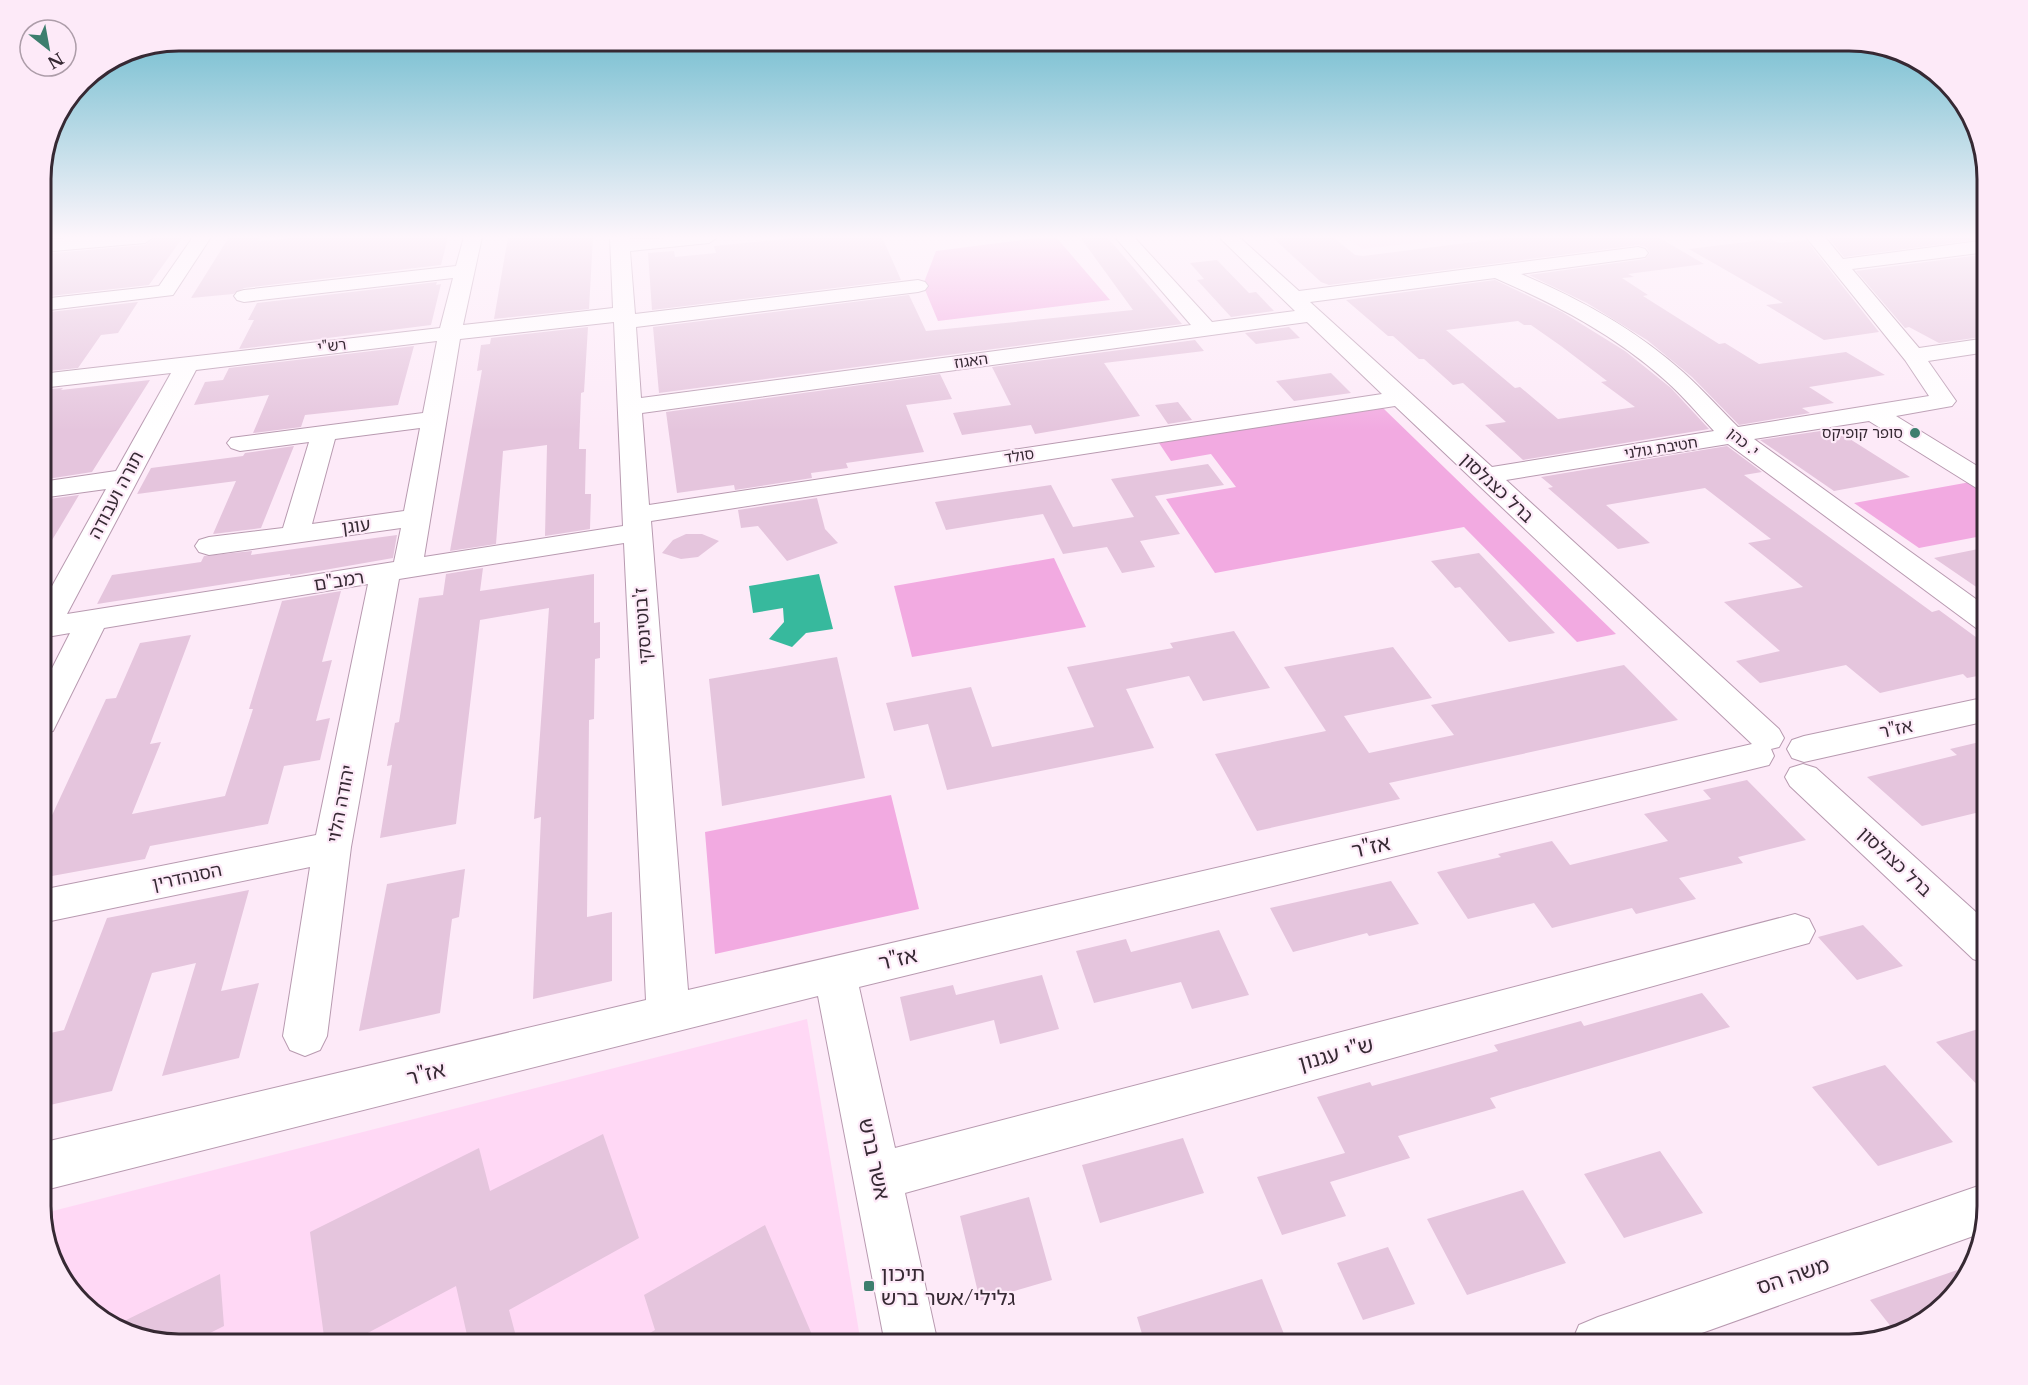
<svg xmlns="http://www.w3.org/2000/svg" width="2028" height="1385" font-family="'Libre Baskerville','Noto Sans Hebrew',serif">
<style>
.built{fill:#ffd8f5}
.green{fill:#f2aae1}
.water{fill:#37b99d}
.building{fill:#e5c5dd;fill-rule:evenodd}
.lines{fill:none;stroke-linecap:round;stroke-linejoin:round}
.minor-casing{stroke:#b89ab0;stroke-width:2}
.minor{fill:#fff;fill-rule:evenodd}
.poi-dot{fill:#3d7e6e;stroke:#fdeaf8;stroke-width:2}
.labels{text-anchor:middle;stroke-width:4.5;stroke-linejoin:round;paint-order:stroke}
.far-street-label{font-size:15px;fill:#362933;stroke:#fdeaf8}
.far-poi-label{font-size:15px;fill:#362933;stroke:#fdeaf8;text-anchor:end}
.street-label{font-size:18px;fill:#362933;stroke:#fdeaf8}
.near-street-label{font-size:21px;fill:#362933;stroke:#fdeaf8}
.near-poi-label{font-size:21px;fill:#362933;stroke:#fdeaf8;text-anchor:start}
.rim{fill:none;stroke:#362933;stroke-width:3}
</style>
<rect width="100%" height="100%" fill="#fdeaf8"/>
<!-- built -->
<path class="built" d="M1347,237H1470L1362,249Z
M807,1019L861,1344H179L102,1321L59,1275L41,1214Z"/>
<!-- green -->
<path class="green" d="M1045,237H1056L1110,300L938,321L923,285L936,251Z
M1383,408L1616,634L1577,642L1464,527L1215,573L1166,499L1236,487L1211,454L1171,461L1159,443Z
M1987,479V535L1919,548L1854,503Z
M1054,558L1086,627L912,657L894,586Z
M891,795L919,909L715,954L705,832Z"/>
<!-- water -->
<path class="water" d="M819,574L833,629L806,633L792,647L769,639L784,622L783,608L753,613L749,586Z"/>
<!-- building -->
<path class="building" d="M41,237H53L41,246L53,253L145,245L156,237H183L149,285L41,297Z
M229,237H261L259,241L304,237H448L441,265L244,288L233,294L191,298Z
M508,237H593L589,309L494,319Z
M803,237H882L901,280L652,310L648,253L674,251L675,257L716,253L714,246Z
M1080,237H1107L1182,324L659,393L653,327L909,295L926,331L1133,310Z
M1272,237H1333L1355,255L1363,256L1514,237H1658L1704,264L1628,274L1634,277L1622,278L1648,295L1643,296L1719,344L1725,343L1759,364L1846,352L1885,375L1809,387L1834,403L1802,408L1810,413L1739,425L1692,377L1647,340L1587,303L1529,275L1645,259L1650,253L1646,247L1638,245L1329,285L1321,282Z
M1828,237H1967L1973,240L1844,257Z
M1771,239L1779,243L1806,240L1879,332L1824,340L1766,305L1783,303L1689,249Z
M1988,254V336L1939,343L1909,327L1905,328L1856,271Z
M1217,260L1249,293L1256,292L1274,311L1231,317L1197,280L1204,279L1190,263Z
M1495,280L1562,312L1625,351L1671,388L1709,429L1523,460L1485,425L1506,422L1463,383L1453,385L1424,359H1419L1393,336H1388L1346,300ZM1518,321L1524,325H1531L1561,346L1607,381L1601,382L1635,407L1558,419L1520,387L1515,388L1446,330Z
M437,282L436,285L441,284L431,325L239,349L254,320H248L257,303Z
M138,302L118,333L101,335L78,368L41,372V313Z
M588,327L584,392L581,393L579,449H586L585,494H591L590,529L545,536L547,445L503,451L496,544L450,551L482,370L477,371L481,345L490,344L491,338Z
M1289,327L1300,338L1256,344L1245,333Z
M1195,340L1204,351L1104,363L1140,416L1035,434L1031,425L962,435L953,413L1011,405L992,367Z
M414,346L398,405L305,415L301,427L253,433L269,395L194,405L205,382L223,380L229,368Z
M1331,373L1351,393L1294,401L1276,381Z
M940,374L952,399L906,405L924,452L846,463L848,468L811,473L812,478L735,490L734,485L677,493L666,412Z
M150,380L92,472L41,480V390L63,388L61,390Z
M1178,402L1192,420L1168,424L1155,405Z
M1834,429L1910,477L1834,491L1760,440Z
M294,446L261,528L213,534L236,481L137,494L151,468L243,456L245,453Z
M1727,446L1762,472L1744,475L1932,612L1939,610L1988,646V674L1967,678L1963,674L1880,693L1846,665L1760,683L1736,661L1780,651L1724,602L1803,587L1748,543L1771,539L1705,488L1606,505L1650,543L1618,549L1548,488L1553,487L1541,477Z
M1208,464L1224,485L1155,496L1180,534L1140,541L1155,567L1122,573L1107,547L1063,554L1043,514L946,530L935,502L1051,485L1073,527L1134,517L1111,479Z
M79,495L60,527L41,558V500Z
M817,498L825,529L838,543L787,561L758,526L741,528L738,510Z
M686,534H702L719,541L698,557L681,559L662,553L673,540Z
M397,535L393,558L290,576V574L97,604L112,575L201,562L204,556L252,551L251,555Z
M1988,547V595L1934,558Z
M1479,553L1530,607L1555,633L1509,642L1460,587L1455,588L1431,561Z
M483,568L480,591L594,574V623L600,622V658L595,659L594,719L589,720L587,917L612,912V981L533,999L541,817L534,819L549,608L480,620L456,824L380,838L392,765L387,766L395,723L399,722L419,598L443,595L446,574Z
M341,591L322,662L332,660L316,721L330,718L320,760L284,766L268,824L150,846L145,859L41,878V839L106,699L116,698L140,643L191,635L150,744L161,742L132,814L225,796L253,709H249L282,601Z
M1234,631L1270,688L1203,701L1189,676L1126,689L1154,748L947,790L928,724L894,731L886,703L971,687L992,747L1094,727L1067,667L1173,648L1170,643Z
M1393,647L1432,698L1344,716L1369,753L1454,735L1431,705L1624,665L1678,720L1389,783L1400,799L1257,831L1215,754L1326,731L1284,667Z
M837,657L865,778L722,806L709,679Z
M1988,740V810L1922,826L1867,777L1957,755L1950,749Z
M1747,780L1806,840L1738,857L1743,863L1679,878L1696,899L1636,914L1632,908L1552,928L1534,903L1468,919L1437,872L1501,857L1498,854L1552,841L1570,865L1668,841L1644,814L1711,799L1703,790Z
M465,869L459,917L452,919L440,1013L359,1031L387,884Z
M1391,881L1419,924L1369,936L1367,933L1293,952L1270,908Z
M249,890L221,991L259,983L239,1058L162,1076L196,963L152,973L112,1091L41,1107V1035L64,1030L107,918Z
M1863,925L1903,966L1857,980L1818,937Z
M1219,930L1249,995L1192,1009L1181,982L1094,1003L1076,951L1126,939L1131,952Z
M1042,975L1059,1029L1000,1044L994,1020L910,1041L900,997L953,985L956,995Z
M1702,993L1730,1027L1490,1098L1496,1108L1398,1136L1410,1158L1330,1182L1346,1216L1282,1235L1257,1177L1345,1153L1317,1097L1370,1082L1372,1086L1498,1051L1494,1045L1581,1021L1584,1026Z
M1988,1026V1096L1936,1042Z
M1885,1065L1953,1142L1878,1166L1812,1087Z
M603,1134L639,1238L509,1310L518,1344H469L456,1286L347,1344H325L310,1232L479,1148L490,1191Z
M1183,1138L1204,1193L1100,1223L1082,1165Z
M1660,1151L1703,1213L1624,1238L1584,1174Z
M1523,1190L1566,1263L1467,1295L1427,1219Z
M1029,1197L1052,1280L980,1301L960,1216Z
M765,1225L816,1344H631L655,1330L644,1295Z
M1388,1247L1415,1304L1363,1320L1337,1263Z
M1969,1266L1964,1283L1910,1330L1896,1333L1870,1300Z
M220,1274L224,1326L188,1344H179L116,1325Z
M1262,1279L1288,1344H1145L1137,1317Z"/>
<g class="lines">
<defs>
<path id="minor" d="M81,237H154L145,243L53,251L43,245L53,239Z
M193,237H211L173,295L41,311V299L159,286Z
M464,237H482L463,325L613,308L610,237H628L629,239L718,237L709,243L630,251L635,314L918,280L925,282L928,286L925,290L918,292L636,327L641,398L1191,325L1115,237H1134L1212,322L1295,311L1219,237H1239L1299,291L1638,247L1645,249L1648,253L1645,257L1521,274C1580,299 1635,329 1683,372C1702,389 1720,409 1738,427L1929,396L1905,360L1806,237H1825L1843,259L1987,240V252L1852,269L1919,348L1987,338V352L1928,361L1956,401L1952,406L1896,416L1987,472V491L1978,489L1869,421L1754,439L1987,607V631L1976,628L1728,444L1506,480L1779,729L1784,738L1779,747L1771,749L1774,756L1769,765L859,987L895,1148L1795,914L1809,919L1815,931L1809,943L905,1193L938,1344H885L818,996L41,1191V1143L646,1000L624,543L399,579L351,847L327,1036L320,1050L305,1056L290,1050L283,1036L310,867L41,923V890L316,835L368,584L104,628L53,731L41,734V690L70,633L41,638V606L106,489L41,498V482L116,471L171,373L41,388V374L440,328L453,278L244,302L237,300L234,296L237,292L244,290L456,266ZM1495,278C1557,305 1615,335 1666,381C1683,396 1698,414 1714,431L1492,467L1310,302ZM614,322L623,526L424,557L460,339ZM1307,322L1382,394L649,505L642,413ZM437,341L423,413L231,438L227,443L231,448L240,451L309,442L283,528L209,537L199,540L195,546L199,552L209,555L401,528L394,562L67,614L196,370ZM1395,406L1752,744L688,990L651,521ZM420,428L404,511L312,524L335,439Z
M1987,697V721L1804,762L1792,758L1787,749L1792,740L1804,736Z
M1803,764L1816,768L1987,922V964L1973,959L1790,786L1785,777L1790,768Z
M1987,1183V1206L1979,1234L1671,1344H1571L1579,1325L1598,1317Z"/>
</defs>
<!-- minor casing -->
<use href="#minor" class="minor-casing"/>
<!-- minor -->
<use href="#minor" class="minor"/>
</g>
<!-- sky -->
<linearGradient id="sky" x2="0" y2="1"><stop stop-color="#61b6ca"/><stop offset="0.55" stop-color="#fef6fc"/><stop offset="1" stop-color="#fef6fc" stop-opacity="0"/></linearGradient>
<rect width="2028" height="431" fill="url(#sky)"/>
<!-- markers -->
<g class="poi-dot">
<circle cx="1915" cy="433" r="6"/>
<rect x="863" y="1280" width="12" height="12" rx="3"/>
</g>
<g class="labels">
<!-- far-street labels -->
<g class="far-street-label">
<text transform="translate(332 346) rotate(-7)" y="5">רש"י</text>
<text transform="translate(971 361) rotate(-8)" y="5">האגוז</text>
<text transform="translate(1743 442) rotate(39)" y="5">י. כהן</text>
<text transform="translate(1661 448) rotate(-9)" y="5">חטיבת גולני</text>
<text transform="translate(1019 456) rotate(-9)" y="5">סולד</text>
</g>
<!-- far-poi labels -->
<g class="far-poi-label">
<text x="1903" y="438">סופר קופיקס</text>
</g>
<!-- street labels -->
<g class="street-label">
<text transform="translate(1497 488) rotate(43)" y="6">ברל כצנלסון</text>
<text transform="translate(116 495) rotate(-62)" y="6">תורה ועבודה</text>
<text transform="translate(356 526) rotate(-7)" y="6">עוגן</text>
<text transform="translate(339 581) rotate(-9)" y="6">רמב"ם</text>
<text transform="translate(643 626) rotate(-94)" y="6">ז'בוטינסקי</text>
<text transform="translate(1896 729) rotate(-12)" y="6">אז"ר</text>
<text transform="translate(341 804) rotate(-79)" y="6">יהודה הלוי</text>
<text transform="translate(1895 862) rotate(43)" y="6">ברל כצנלסון</text>
<text transform="translate(187 877) rotate(-12)" y="6">הסנהדרין</text>
</g>
<!-- near-street labels -->
<g class="near-street-label">
<text transform="translate(1371 847) rotate(-13)" y="7">אז"ר</text>
<text transform="translate(898 959) rotate(-13)" y="7">אז"ר</text>
<text transform="translate(1336 1054) rotate(-15)" y="7">ש"י עגנון</text>
<text transform="translate(426 1074) rotate(-14)" y="7">אז"ר</text>
<text transform="translate(874 1159) rotate(78)" y="7">אשר ברש</text>
<text transform="translate(1793 1276) rotate(-19)" y="7">משה הס</text>
</g>
<!-- near-poi labels -->
<g class="near-poi-label">
<text x="881" y="1281">תיכון<tspan x="881" dy="24">גלילי/אשר ברש</tspan></text>
</g>
</g>
<!-- crop -->
<path d="M0 0H2028V1385H0ZM179 51H1849A128 128 0 0 1 1977 179V1206A128 128 0 0 1 1849 1334H179A128 128 0 0 1 51 1206V179A128 128 0 0 1 179 51Z" fill="#fdeaf8" fill-rule="evenodd"/>
<path class="rim" d="M179 51H1849A128 128 0 0 1 1977 179V1206A128 128 0 0 1 1849 1334H179A128 128 0 0 1 51 1206V179A128 128 0 0 1 179 51Z"/>
<!-- north arrow -->
<g transform="translate(48 48) rotate(149)"><circle r="28" fill="#fdeaf8" stroke="#ad9da9" stroke-width="1.5"/>
<path d="M0-4.5L10 22L0 15L-10 22Z" fill="#3d7e6e"/>
<text y="-9" font-size="16" font-weight="bold" text-anchor="middle" fill="#362933">N</text>
</g>
</svg>
